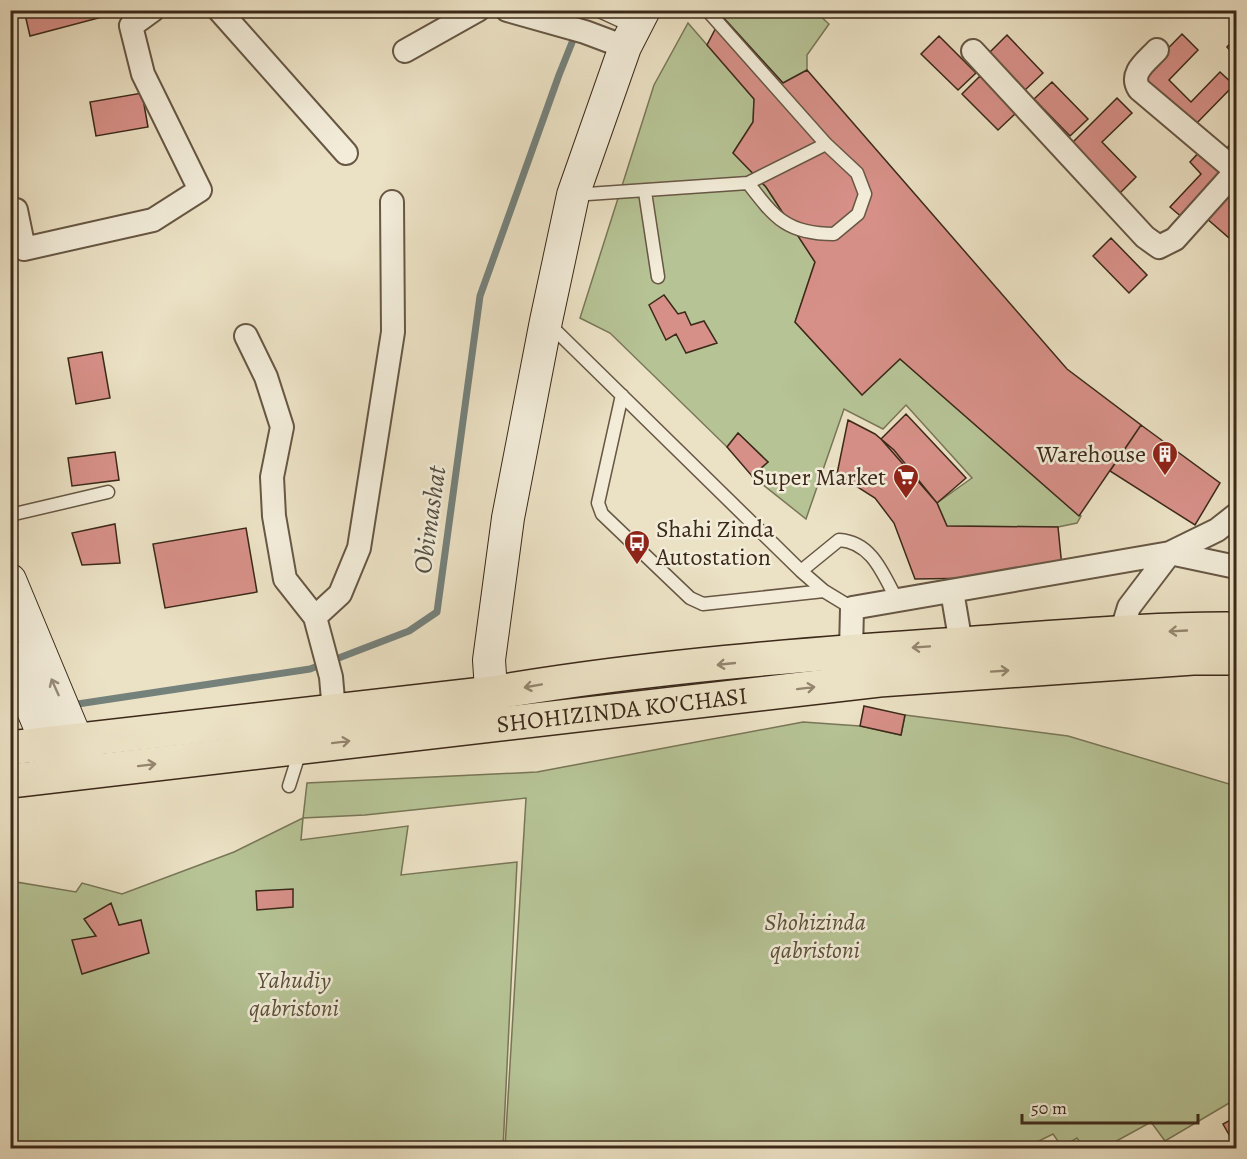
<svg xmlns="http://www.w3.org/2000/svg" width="1247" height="1159" font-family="Alegreya,serif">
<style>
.green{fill:#b6c395;stroke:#787657;stroke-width:1.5}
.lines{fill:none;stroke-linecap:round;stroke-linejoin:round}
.stream{stroke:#75817b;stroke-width:7}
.building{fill:#d79088;stroke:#3b2919;stroke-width:1.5}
.lane-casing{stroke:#675744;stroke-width:15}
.street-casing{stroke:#675744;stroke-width:26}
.secondary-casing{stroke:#3b2919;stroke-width:34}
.primary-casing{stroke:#3b2919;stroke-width:36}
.lane{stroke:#f2ecd9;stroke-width:12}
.street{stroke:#f2ecd9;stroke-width:22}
.secondary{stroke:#f2ecd9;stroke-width:32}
.primary{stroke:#ebe1c4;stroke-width:33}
.oneway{stroke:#93856e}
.oneway2{stroke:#968a79}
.labels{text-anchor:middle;stroke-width:5;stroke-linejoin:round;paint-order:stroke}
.poi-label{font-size:24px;fill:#3b2919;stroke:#f2ecd9;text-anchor:end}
.street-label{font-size:24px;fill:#3b2919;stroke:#f2ecd9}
.park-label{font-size:24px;font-style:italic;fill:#5a5038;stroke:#f2ecd9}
.water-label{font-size:26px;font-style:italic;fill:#534e42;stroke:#f2ecd9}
</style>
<rect width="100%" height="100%" fill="#ebe1c4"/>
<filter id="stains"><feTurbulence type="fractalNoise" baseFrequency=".00333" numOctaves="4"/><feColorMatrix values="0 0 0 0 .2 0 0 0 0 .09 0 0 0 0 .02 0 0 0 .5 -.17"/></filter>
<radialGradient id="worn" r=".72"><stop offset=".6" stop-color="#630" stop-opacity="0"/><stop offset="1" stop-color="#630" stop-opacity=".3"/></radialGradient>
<!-- green -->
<path class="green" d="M716,11H815L829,24L807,55V70L783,83Z
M688,23L754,99L753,122L733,153L766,187L815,262L795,322L862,395L900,359L1081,516L1077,523L1058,527L947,526L937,503L972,478L906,405L883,429L844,409L806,519L752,476L768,462L738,433L727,447L610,333L580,318L654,85Z
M905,715L1068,736L1236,786V1099L1165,1141L1151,1122L1104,1148H1084L1077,1138L1062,1147L1053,1134L1025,1148H505L526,798L365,815L303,818L301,840L408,826L401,875L517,862L503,1148H11L10,881L76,892L82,883L122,894L234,852L303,818L307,783L537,772L803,722L860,726L901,735Z"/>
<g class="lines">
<!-- stream -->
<path class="stream" d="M71,705L310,669L409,631L437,612L480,296L559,75L585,10
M10,714L24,712"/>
</g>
<!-- building -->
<path class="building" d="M10,10L17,32L10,33Z
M24,10H104L106,16L30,36Z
M722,16L783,83L807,70L1067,369L1141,425L1079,516L900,359L862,395L795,322L815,262L766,187L733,153L753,122L754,99L707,45Z
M1182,34L1198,50L1169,80L1191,102L1220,72L1234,85L1193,127L1141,76Z
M1007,35L1043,73L1025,90L989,53Z
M939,36L976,73L958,90L921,54Z
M1236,37V57L1227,47Z
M980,76L1016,113L998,130L962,94Z
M1052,82L1088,119L1070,136L1034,99Z
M142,93L148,127L96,136L90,102Z
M1117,98L1132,113L1102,142L1136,177L1120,193L1071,144Z
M1236,136V155L1228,147Z
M1201,150L1226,174L1184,219L1170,207L1201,174L1190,162Z
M1236,187V244L1205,217Z
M1111,238L1147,275L1129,293L1093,256Z
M664,295L678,314L685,312L691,325L704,321L717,343L686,353L676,334L666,340L649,305Z
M102,352L110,398L76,404L68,358Z
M906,414L966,478L937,503L881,439Z
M848,420L875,434L894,450L937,503L947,526L1058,527L1063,577L915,579L894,523L875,498L837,474Z
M1141,425L1220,483L1195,525L1110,471Z
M738,433L768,462L752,476L727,447Z
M115,452L119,480L72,486L68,458Z
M115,524L120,563L82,565L72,533Z
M246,528L257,592L165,608L153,544Z
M864,706L905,715L901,735L860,726Z
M293,889V907L257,910L256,891Z
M111,903L119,925L141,920L149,953L82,974L72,940L96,936L84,919Z
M1236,1117V1147L1223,1124Z"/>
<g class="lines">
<defs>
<path id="lane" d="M597,10L634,27
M707,10L826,144L857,173L865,194L858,214L834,234C787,234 775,218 748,183
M645,192L658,277
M573,195L748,183L826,144
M549,324L801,571L824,591L852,608
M622,395L598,503L602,514L690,598L703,604L824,591
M10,515L108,492
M801,571L839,540C872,542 883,574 897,600
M289,786L300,751"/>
<path id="street" d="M219,10L346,153
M507,10L585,32L625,47
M405,51L478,10
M973,51L1145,237L1159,247L1175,239L1236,171L1139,89C1129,73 1146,62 1157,50
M10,212L16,210L24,249L153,220L200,190L143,74L131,26L153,10
M246,336L266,377L282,427L272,477L274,516L285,579L315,617
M952,591L961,644
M1121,633L1129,607L1170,553L1217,530L1236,515
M851,651L852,608L1170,553L1236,567
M334,711L331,677L315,617L340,594L359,548L393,332L392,202"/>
<path id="secondary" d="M10,580L87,765
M10,656L47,744L53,770
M493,720L489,660L508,518L546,321L573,195L625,47L644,10"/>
<g id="primary">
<path d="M10,748L492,693C644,667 806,654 961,644C1052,638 1145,628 1236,629"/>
<path id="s1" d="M10,781L879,680L1193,658H1236"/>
</g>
</defs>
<!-- lane casing -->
<use href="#lane" class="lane-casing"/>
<!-- street casing -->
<use href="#street" class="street-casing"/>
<!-- secondary casing -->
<use href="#secondary" class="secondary-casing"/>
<!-- primary casing -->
<use href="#primary" class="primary-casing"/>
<!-- lane -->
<use href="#lane" class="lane"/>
<!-- street -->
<use href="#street" class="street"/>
<!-- secondary -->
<use href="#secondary" class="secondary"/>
<!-- primary -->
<use href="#primary" class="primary"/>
</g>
<!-- one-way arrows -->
<defs><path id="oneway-shaft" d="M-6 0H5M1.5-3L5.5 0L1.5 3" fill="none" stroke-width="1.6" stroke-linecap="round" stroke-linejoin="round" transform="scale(1.5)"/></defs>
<g class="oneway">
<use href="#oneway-shaft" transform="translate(1178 631) rotate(177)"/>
<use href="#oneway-shaft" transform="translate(921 647) rotate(176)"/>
<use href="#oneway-shaft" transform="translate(726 664) rotate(174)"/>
<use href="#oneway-shaft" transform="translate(1000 671) rotate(-4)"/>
<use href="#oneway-shaft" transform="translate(533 686) rotate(170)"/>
<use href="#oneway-shaft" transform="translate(806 688) rotate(-7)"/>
<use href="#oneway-shaft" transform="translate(341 742) rotate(-7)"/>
<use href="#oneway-shaft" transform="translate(147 765) rotate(-7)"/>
</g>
<use class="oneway2" href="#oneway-shaft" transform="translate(55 687) rotate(-114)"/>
<!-- icons -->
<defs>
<symbol id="building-pin" viewBox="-11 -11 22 30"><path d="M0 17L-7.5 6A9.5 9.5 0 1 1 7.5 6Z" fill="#8f2418" stroke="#f2ecd9"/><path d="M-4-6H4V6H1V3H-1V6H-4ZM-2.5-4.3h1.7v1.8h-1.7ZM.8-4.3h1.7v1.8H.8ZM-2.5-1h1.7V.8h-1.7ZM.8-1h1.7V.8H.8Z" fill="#fff"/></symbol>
<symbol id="supermarket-pin" viewBox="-11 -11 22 30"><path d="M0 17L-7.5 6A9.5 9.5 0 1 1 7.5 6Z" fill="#8f2418" stroke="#f2ecd9"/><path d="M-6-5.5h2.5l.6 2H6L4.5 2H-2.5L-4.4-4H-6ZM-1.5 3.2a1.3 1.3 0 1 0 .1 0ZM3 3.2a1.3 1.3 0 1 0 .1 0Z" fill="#fff"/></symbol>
<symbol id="bus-pin" viewBox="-11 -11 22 30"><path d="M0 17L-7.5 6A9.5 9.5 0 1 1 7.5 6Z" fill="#8f2418" stroke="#f2ecd9"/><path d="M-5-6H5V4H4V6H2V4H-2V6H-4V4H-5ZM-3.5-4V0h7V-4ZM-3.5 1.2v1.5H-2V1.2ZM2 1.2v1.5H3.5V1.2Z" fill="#fff"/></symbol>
</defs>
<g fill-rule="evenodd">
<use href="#building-pin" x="1150" y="439" width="30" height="40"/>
<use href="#supermarket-pin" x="891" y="462" width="30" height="40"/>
<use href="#bus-pin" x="622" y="528" width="30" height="40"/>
</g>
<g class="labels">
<!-- poi labels -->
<g class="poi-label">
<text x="1146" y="462">Warehouse</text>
<text x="886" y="485">Super Market</text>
<text x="656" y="537" text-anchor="start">Shahi Zinda<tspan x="656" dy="28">Autostation</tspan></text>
</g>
<!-- street labels -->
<g class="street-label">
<text dy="8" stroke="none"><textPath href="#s1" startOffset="616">SHOHIZINDA KO'CHASI</textPath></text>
</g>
<!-- park labels -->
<g class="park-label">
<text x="815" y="930">Shohizinda<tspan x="815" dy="28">qabristoni</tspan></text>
<text x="294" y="988">Yahudiy<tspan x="294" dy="28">qabristoni</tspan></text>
</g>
<!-- water labels -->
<g class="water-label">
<text transform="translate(429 520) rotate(-82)" y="9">Obimashat</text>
</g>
</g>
<!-- margin -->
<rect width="1247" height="1159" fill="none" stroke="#ebe1c4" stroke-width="36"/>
<rect x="12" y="12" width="1223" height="1135" fill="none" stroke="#3b2919" stroke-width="3"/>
<rect x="18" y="18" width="1211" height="1123" fill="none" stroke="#3b2919" stroke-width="1.5"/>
<!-- scale -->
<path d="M1022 1114v9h176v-9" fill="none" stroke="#3b2919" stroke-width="3"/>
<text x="1031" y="1114" font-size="18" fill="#3b2919" stroke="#f2ecd9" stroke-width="4.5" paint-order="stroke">50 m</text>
<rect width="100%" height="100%" filter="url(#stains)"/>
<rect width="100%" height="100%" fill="url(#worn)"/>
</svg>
